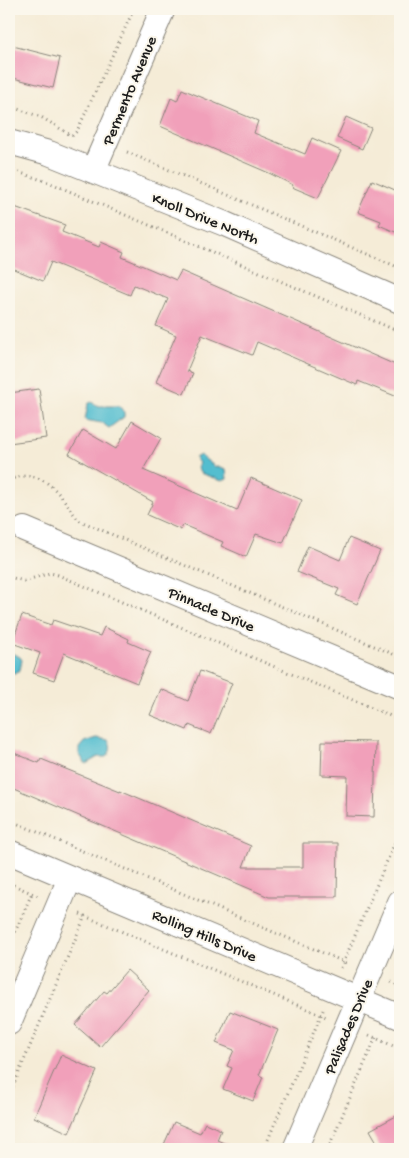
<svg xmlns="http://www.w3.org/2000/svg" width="409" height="1158" font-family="'Gochi Hand',sans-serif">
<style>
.water{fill:#53bdcf;stroke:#386c76}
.building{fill:#f1a0ba}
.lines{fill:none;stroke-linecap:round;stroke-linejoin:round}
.street-casing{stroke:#88847a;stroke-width:26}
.path{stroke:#88847a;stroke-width:3;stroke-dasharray:1 4;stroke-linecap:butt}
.street{stroke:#fff;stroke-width:24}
.labels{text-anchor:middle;stroke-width:4;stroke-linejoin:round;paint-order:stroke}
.street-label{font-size:16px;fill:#1c1c1c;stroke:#fbf7ec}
</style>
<rect width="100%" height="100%" fill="#fbf7ec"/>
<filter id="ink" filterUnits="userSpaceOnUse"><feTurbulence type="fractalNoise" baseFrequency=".02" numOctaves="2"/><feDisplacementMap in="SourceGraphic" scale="10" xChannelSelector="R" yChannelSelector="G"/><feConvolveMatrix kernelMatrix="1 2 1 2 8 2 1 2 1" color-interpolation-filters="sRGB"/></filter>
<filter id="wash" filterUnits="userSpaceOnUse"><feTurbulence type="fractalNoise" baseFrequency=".0096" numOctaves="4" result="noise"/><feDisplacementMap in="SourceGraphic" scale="20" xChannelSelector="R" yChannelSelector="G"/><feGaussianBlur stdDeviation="1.12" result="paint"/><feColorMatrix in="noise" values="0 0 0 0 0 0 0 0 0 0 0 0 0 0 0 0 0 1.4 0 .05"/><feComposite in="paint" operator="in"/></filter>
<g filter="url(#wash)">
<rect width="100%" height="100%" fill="#f5ecd7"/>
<!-- water -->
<path class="water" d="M91,402L99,406H119L124,412V417L109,428L102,423L85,420L88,404Z
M200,455L214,466L226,470L227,479L222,481L200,473L197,467L199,463L195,458Z
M9,652L20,657L22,660L20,670L15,673L9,672Z
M96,738L108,740C112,745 111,753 106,757H98L86,764L79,754V748L84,742Z"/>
<g id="blocks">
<!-- building -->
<path class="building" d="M9,45L60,58L53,88L9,77Z
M182,89L258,121L254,133L305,154L312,138L341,151L318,198L292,187L293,185L269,173L160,126L171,98L177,101Z
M346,117L371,128L362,149L337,138Z
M400,177V234L379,225L381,221L358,212L372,180L395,190Z
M9,205L65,225L62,232L99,247L101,242L124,252L122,257L176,280L181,271L400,367V398L358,381L357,385L257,342L252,355L202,335L187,371L193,373L184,394L156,382L176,335L156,326L168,299L134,285L130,295L51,262L43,281L9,267Z
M39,389L46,438L9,443V393Z
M132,421L161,438L143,470L237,511L251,478L302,500L283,543L256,534L246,557L221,546L223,542L183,525L181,530L147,515L153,502L69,454L83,430L116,449Z
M349,538L380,551L357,604L336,595L339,589L297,572L308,546L340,560Z
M22,615L51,625L53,620L100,636L104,627L129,639L128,642L151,652L137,683L64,653L54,680L33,673L40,653L12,643Z
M200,671L232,683L211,734L189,725L187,730L150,715L161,689L188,701Z
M322,741L376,742L374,817L346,816L347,776L321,775Z
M9,751L39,763L41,759L120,791V790L251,846L243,867H303V843H338L337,897H269L9,786Z
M127,970L149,990L100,1047L75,1025L104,991L107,993Z
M230,1011L278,1030L259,1075L263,1077L253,1101L223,1089L232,1068L227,1066L234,1050L216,1043Z
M61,1055L97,1071L69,1133L34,1117Z
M400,1114V1149H381L370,1130Z
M174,1122L200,1133L205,1123L221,1130L217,1140L238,1149H162Z"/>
</g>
</g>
<g filter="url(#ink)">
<use href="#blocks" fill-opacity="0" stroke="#88847a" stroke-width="1"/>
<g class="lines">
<defs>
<path id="street" d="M9,142L49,153L225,224L400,301
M93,171L163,9
M24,529L400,687
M9,852L400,1017
M9,1023L70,878
M295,1149L400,902"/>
</defs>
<!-- street casing -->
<use href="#street" class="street-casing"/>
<!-- path -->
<path class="path" d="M9,106L41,117L69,134
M72,136L77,131L134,9
M127,152L400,268
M9,169L48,182L400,332
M9,480C44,465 61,496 78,520L400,657
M9,577L24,581L50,573L58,575L400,720
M9,820L349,964
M9,883L38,896
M80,914L326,1017
M9,946L32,893
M341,968L400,831
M391,982L400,986
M369,1035L400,1049
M9,1096L85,916
M264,1149L324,1008
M328,1149L376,1037"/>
<!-- street -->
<use href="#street" class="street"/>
</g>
</g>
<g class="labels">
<!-- street labels -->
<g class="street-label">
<text transform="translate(128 90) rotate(-67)" y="6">Permento Avenue</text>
<text transform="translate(206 217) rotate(22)" y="6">Knoll Drive North</text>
<text transform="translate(212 608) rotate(23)" y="6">Pinnacle Drive</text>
<text transform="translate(205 934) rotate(23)" y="6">Rolling Hills Drive</text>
<text transform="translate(347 1026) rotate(-67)" y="6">Palisades Drive</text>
</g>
</g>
<!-- margin -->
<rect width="409" height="1158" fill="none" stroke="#fbf7ec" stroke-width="30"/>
</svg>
